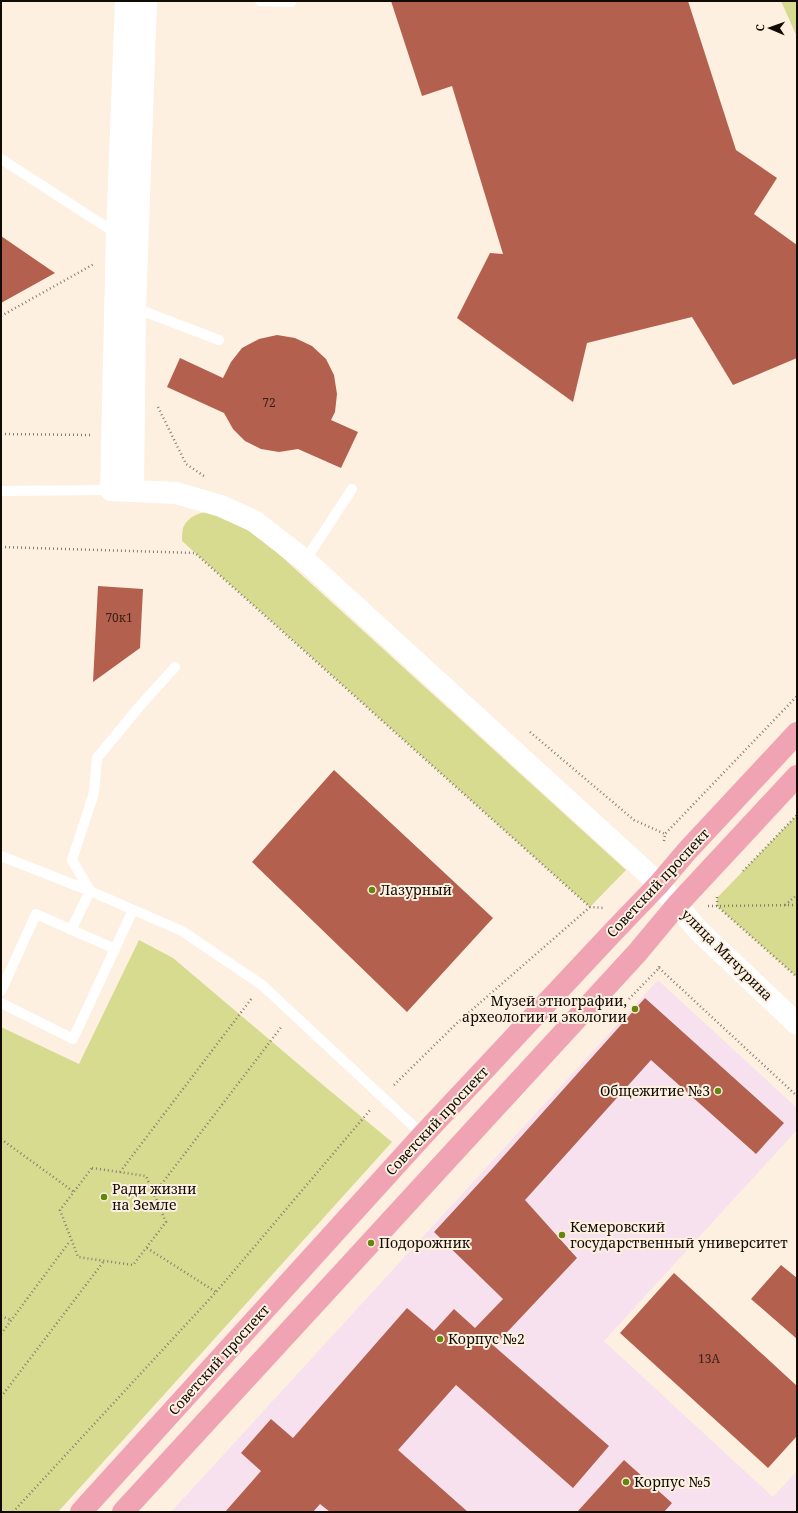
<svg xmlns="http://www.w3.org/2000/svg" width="798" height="1513" font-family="'Noto Serif',serif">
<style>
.education{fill:#f7e1ef}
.green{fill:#d6db8f}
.building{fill:#b3614e}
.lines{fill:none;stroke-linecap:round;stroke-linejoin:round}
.path{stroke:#867c70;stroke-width:2.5;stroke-dasharray:1 3;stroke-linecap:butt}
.lane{stroke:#fff;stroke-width:10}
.secondary{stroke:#fff;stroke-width:22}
.primary{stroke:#f0a3b3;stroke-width:22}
.poi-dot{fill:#63870a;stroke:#fdf0e0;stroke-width:1.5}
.labels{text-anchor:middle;stroke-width:4;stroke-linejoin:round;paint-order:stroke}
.number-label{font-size:12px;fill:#3a2016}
.street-label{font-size:14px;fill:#110b03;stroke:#fdf0e0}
.poi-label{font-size:14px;fill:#110b03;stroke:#fdf0e0;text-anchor:start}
</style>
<rect width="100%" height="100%" fill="#fdf0e0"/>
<!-- education -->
<path class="education" d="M658,980L797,1108V1130L604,1341L773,1497L797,1471V1512H171Z"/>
<!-- green -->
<path class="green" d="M781,1H797V37Z
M212,511L260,537L626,870L590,907L182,541C182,537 182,532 183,528C188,516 200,512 212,511Z
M797,815V977L717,906V898Z
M139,940L173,958L323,1085L392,1142L58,1512H1V1027L79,1064Z"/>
<!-- building -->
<path class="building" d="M391,1H688L736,150L777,178L754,214L797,245V358L733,385L692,317L587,343L573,402L457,318L490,253L503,254L452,86L422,96Z
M1,236L55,273L1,303Z
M277,335L295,338L312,346L326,359L334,375L337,394L335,412L331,420L358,432L341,468L298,449L279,452L261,449L245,441L233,429L224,413L167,387L180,358L223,378L231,362L242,348L259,339Z
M98,586L143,589L140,648L93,682Z
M334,770L493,918L407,1012L252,862Z
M645,998L784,1123L756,1154L651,1060L525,1200L577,1258L494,1346L609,1446L573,1488L456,1385L398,1450L468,1512H330L320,1504L313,1512H225L261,1471L241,1453L271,1419L293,1438L407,1308L434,1331L454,1309L475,1328L503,1299L434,1232L493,1168Z
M781,1265L797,1278V1339L751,1299Z
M674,1273L797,1386V1436L768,1468L620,1333Z
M624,1460L672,1503L664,1512L578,1511Z"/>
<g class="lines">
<!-- path -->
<path class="path" d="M1,316L94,264
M158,407L186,464L204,476
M1,434L90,435
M1,547L195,553L590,907L604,908
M530,732L634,820L665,834
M664,841L665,834L797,696
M743,871L797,815
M717,897V906L797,905
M785,905L797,895
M708,906H717L797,977
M659,968L797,1096
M629,999L659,968V964
M394,1085L458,1022L590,907
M1,1139L74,1192
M92,1168L146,1176L166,1222L133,1265L78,1257L60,1210Z
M120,1172L252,998
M154,1194L282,1026
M147,1248L216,1292
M1,1316L11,1320
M1,1334L70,1241
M1,1397L104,1261
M13,1512L216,1292L371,1109"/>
<!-- lane -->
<path class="lane" d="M260,1L291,2
M1,159L117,234
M135,308L219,340
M1,491L111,490
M307,562L312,550L352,489
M1,856L90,891L182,931L262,985L423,1135
M71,930L90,891L72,860L94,793L97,758L139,707L175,667
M1,991L36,914L115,949
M1,1003L73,1039L133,910"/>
<!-- secondary -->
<path class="secondary" d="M126,1L117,234L111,490L176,493L221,506L254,521L307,562L659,884L698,930L797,1024
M133,491L135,308L146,1"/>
<!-- primary -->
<path class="primary" d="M81,1512L423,1135L613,932L659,884L687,851L797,733
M123,1512L637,953L677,905L797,776"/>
</g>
<!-- markers -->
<g class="poi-dot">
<circle cx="372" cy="890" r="4"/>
<circle cx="635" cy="1009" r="4"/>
<circle cx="718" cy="1091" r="4"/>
<circle cx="104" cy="1197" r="4"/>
<circle cx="562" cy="1235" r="4"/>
<circle cx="371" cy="1243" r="4"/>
<circle cx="440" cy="1339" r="4"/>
<circle cx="626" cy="1482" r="4"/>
</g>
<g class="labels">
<!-- number labels -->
<g class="number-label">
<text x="269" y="407">72</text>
<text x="119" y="622">70к1</text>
<text x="709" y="1363">13А</text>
</g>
<!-- street labels -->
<g class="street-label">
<text transform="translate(658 883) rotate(-47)" y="5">Советский проспект</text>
<text transform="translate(727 955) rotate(45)" y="5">улица Мичурина</text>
<text transform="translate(437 1121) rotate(-47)" y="5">Советский проспект</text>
<text transform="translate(219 1360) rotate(-48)" y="5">Советский проспект</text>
</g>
<!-- poi labels -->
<g class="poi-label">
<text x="380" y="895">Лазурный</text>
<text x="627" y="1006" text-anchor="end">Музей этнографии,<tspan x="627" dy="16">археологии и экологии</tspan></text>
<text x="710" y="1096" text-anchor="end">Общежитие №3</text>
<text x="112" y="1194">Ради жизни<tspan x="112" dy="16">на Земле</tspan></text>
<text x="570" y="1232">Кемеровский<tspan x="570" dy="16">государственный университет</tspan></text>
<text x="379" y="1248">Подорожник</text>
<text x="448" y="1344">Корпус №2</text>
<text x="634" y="1487">Корпус №5</text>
</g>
</g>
<!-- border -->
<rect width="798" height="1513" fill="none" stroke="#110b03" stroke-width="4"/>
<!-- north arrow -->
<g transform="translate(770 28) rotate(272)" stroke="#fdf0e0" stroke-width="3" paint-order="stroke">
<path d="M0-3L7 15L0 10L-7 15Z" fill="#110b03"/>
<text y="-6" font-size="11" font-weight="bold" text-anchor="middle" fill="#110b03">С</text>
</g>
</svg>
